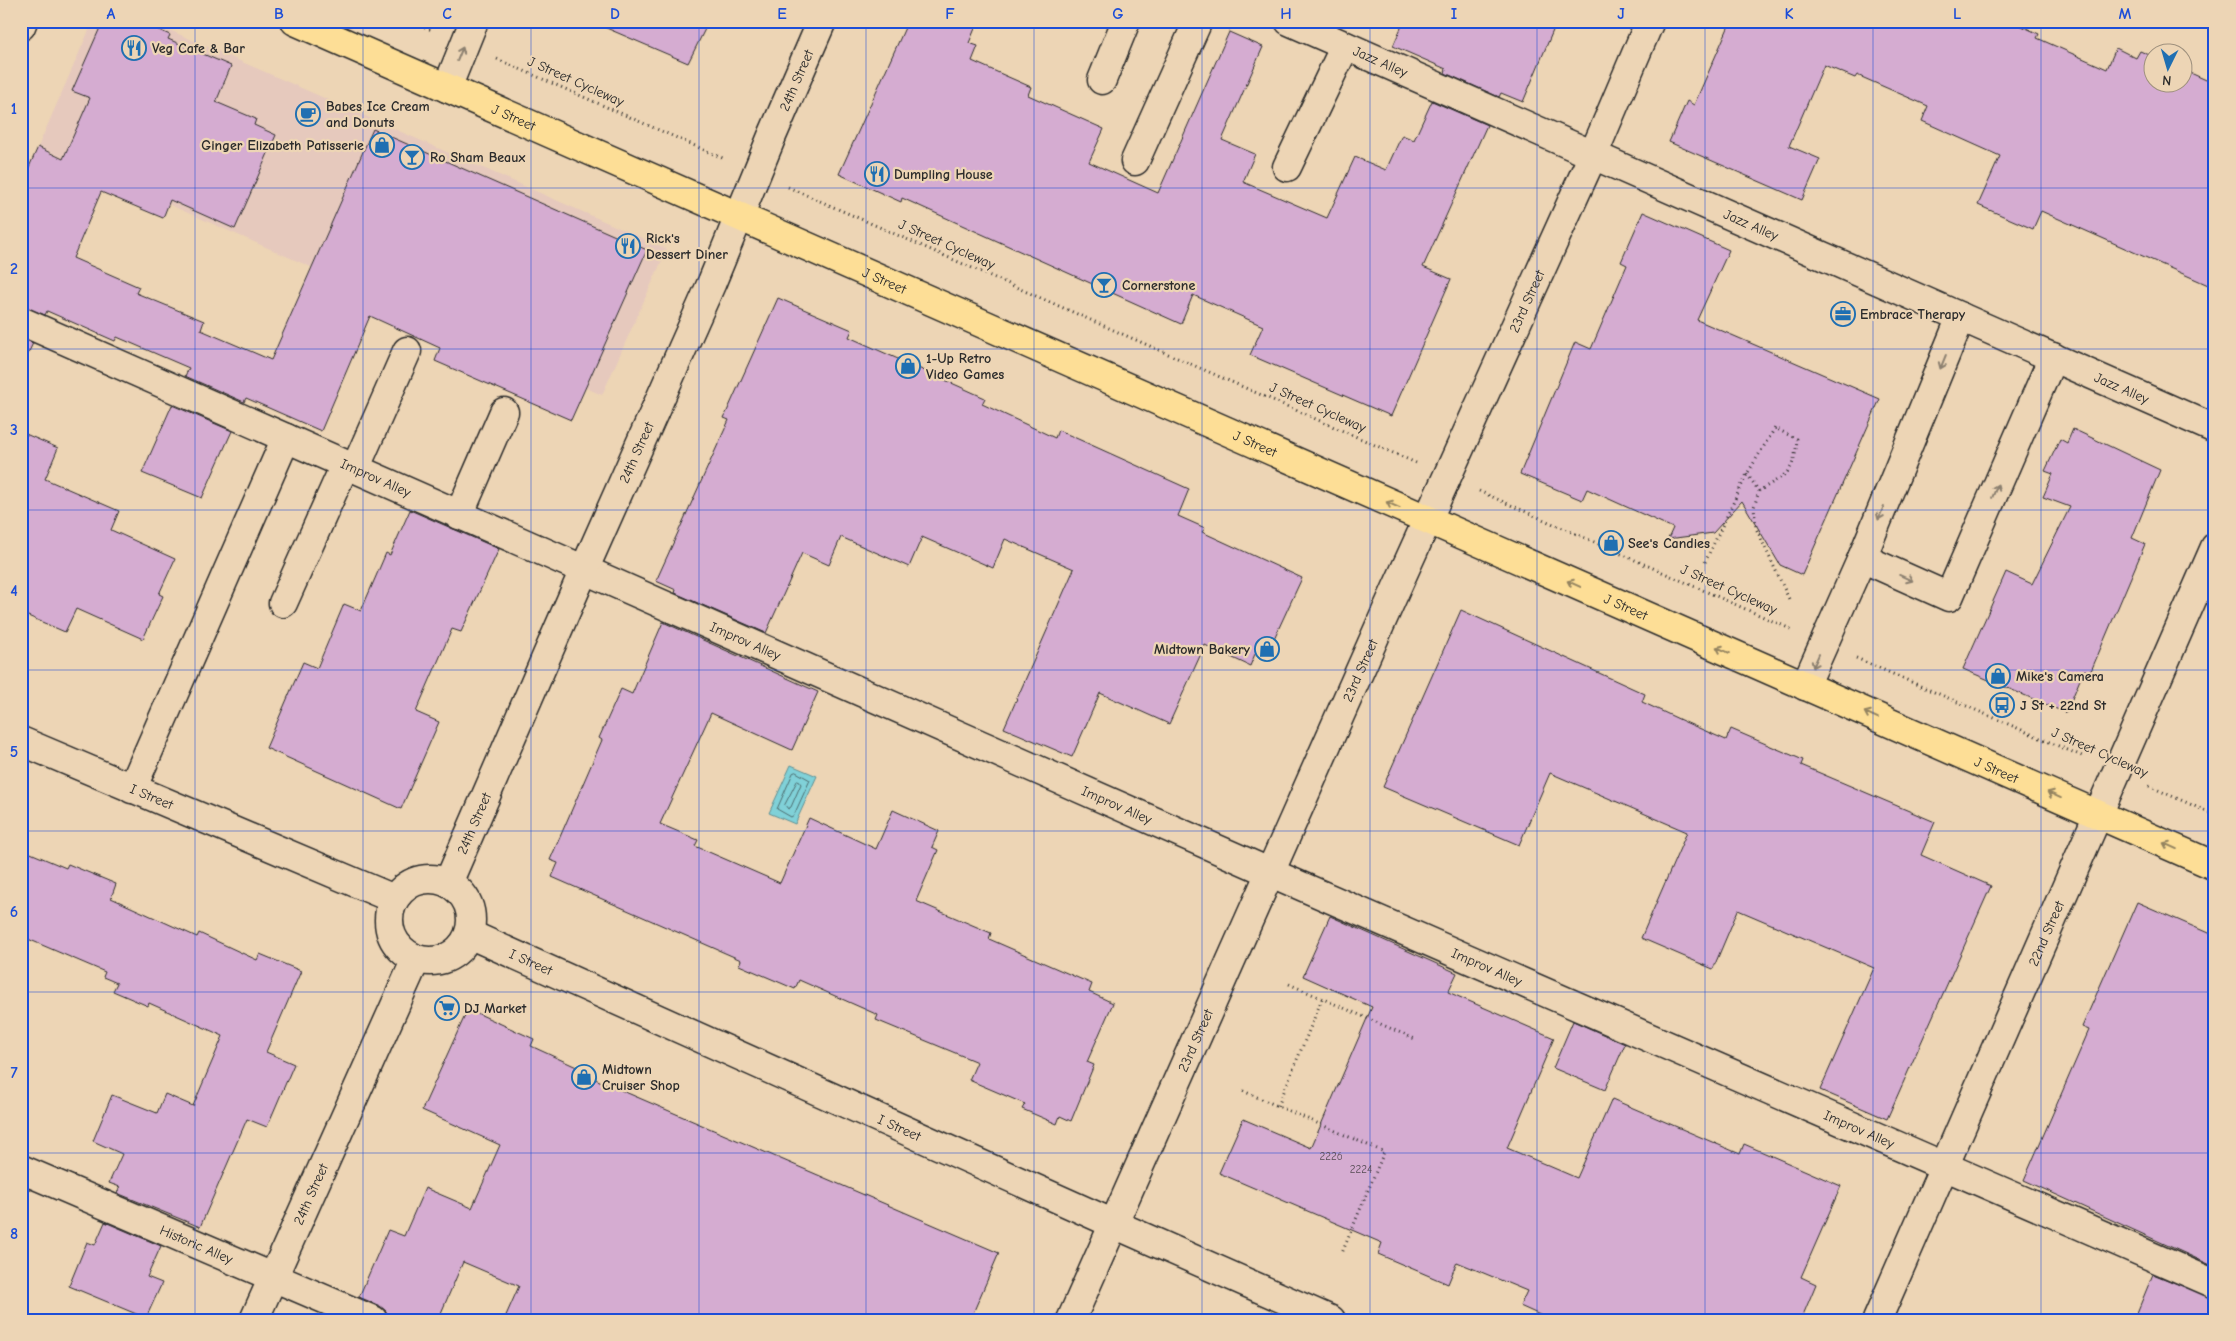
<svg xmlns="http://www.w3.org/2000/svg" width="2236" height="1341" font-family="'Comic Neue',sans-serif">
<style>
.built{fill:#e6c9bd}
.water{fill:#80d1d8;stroke:#5e8f93}
.lines{fill:none;stroke-linecap:round;stroke-linejoin:round}
.shore{stroke:#4d6d70;stroke-width:1}
.building{fill:#d5acd1;stroke:#2b2b2b}
.minor-casing{stroke:#2b2b2b;stroke-width:31}
.major-casing{stroke:#2b2b2b;stroke-width:31}
.path{stroke:#2b2b2b;stroke-width:3;stroke-dasharray:1 4;stroke-linecap:butt}
.minor{stroke:#edd5b5;stroke-width:28}
.major{stroke:#fdde96;stroke-width:28}
.oneway{stroke:#8c8070}
.oneway2{stroke:#948460}
.grid{fill:none;stroke:#1d4ed8;stroke-width:1;stroke-opacity:0.55}
.labels{text-anchor:middle;stroke-width:4.5;stroke-linejoin:round;paint-order:stroke}
.number-label{font-size:11px;fill:#564b54}
.poi-label{font-size:14px;font-weight:bold;fill:#2b2b2b;stroke:#edd5b5;text-anchor:start}
.street-label{font-size:14px;fill:#2b2b2b;stroke:#edd5b5}
.neatline{fill:none;stroke:#1d4ed8;stroke-width:2}
.grid-label{font-size:16px;text-anchor:middle;font-weight:bold;fill:#1d4ed8}
</style>
<rect width="100%" height="100%" fill="#edd5b5"/>
<filter id="ink" filterUnits="userSpaceOnUse"><feTurbulence type="fractalNoise" baseFrequency=".02" numOctaves="2"/><feDisplacementMap in="SourceGraphic" scale="10" xChannelSelector="R" yChannelSelector="G"/><feConvolveMatrix kernelMatrix="1 2 1 2 8 2 1 2 1" color-interpolation-filters="sRGB"/></filter>
<g filter="url(#ink)">
<!-- built -->
<path class="built" d="M93,21H149L667,249L602,395L38,147Z"/>
<!-- water -->
<path class="water" d="M791,765L817,776L795,824L769,813Z"/>
<g class="lines">
<!-- shore -->
<path class="shore" d="M796,772L810,780L794,815L791,817L777,809L793,773Z
M798,780L801,784L791,807L788,809L785,805Z"/>
</g>
<!-- building -->
<path class="building" d="M103,21H138L170,35L168,39L231,66L216,102L256,119L254,125L276,135L235,229L170,200L163,218L101,192L73,258L139,287L136,293L204,321L201,330L271,360L373,129L647,250L571,420L435,361L440,348L370,316L321,431L246,398L244,402L185,376L189,368L117,337L115,341L47,311L45,315L21,306V185L38,147L63,159L90,98L72,91Z
M590,21H709L688,63Z
M908,21H978L969,43L978,46L972,61L1031,87L1028,95L1104,129L1089,162L1158,193L1229,32L1263,47L1222,140L1255,154L1243,182L1327,218L1355,157L1386,170L1402,135L1414,140L1432,101L1487,125L1423,267L1451,279L1391,416L1250,355L1263,326L1193,295L1181,324L902,198L901,202L839,174Z
M1404,21H1557L1523,102L1501,93L1499,97L1445,73L1446,69L1393,46Z
M1731,21H2011L2039,34L2037,38L2107,69L2116,48L2136,58L2140,51L2154,57V82H2184V70L2215,84V288L2041,211L2033,229L1978,205L2000,156L1922,121L1928,106L1857,75L1855,78L1824,65L1789,146L1820,159L1802,200L1669,142L1687,101L1694,105Z
M1643,212L1729,250L1697,320L1880,399L1802,575L1780,565L1742,501L1713,533L1668,539L1673,528L1587,489L1582,500L1520,474L1575,342L1591,349L1627,265L1621,262Z
M778,298L852,330L849,337L985,398L982,404L1055,438L1058,430L1189,489L1178,516L1205,528L1202,532L1302,578L1265,658L1255,654L1250,666L1205,645L1169,724L1100,693L1072,757L1004,728L1074,569L1005,539L993,568L922,537L909,567L841,537L829,565L802,553L766,633L675,593L676,590L656,581L729,420L724,418Z
M21,338L33,343L21,369Z
M172,405L232,431L202,498L142,473Z
M2073,429L2160,470L2132,538L2145,544L2091,671L2084,670L2066,713L1963,669L2006,572L2032,584L2070,507L2043,497L2053,474L2045,471L2060,439L2067,443Z
M21,432L58,448L45,479L119,511L111,530L175,559L159,594L163,596L143,639L76,609L65,632L21,613Z
M410,510L499,549L461,632L452,629L416,712L439,722L401,809L266,748L303,662L317,668L344,604L361,611L386,553L390,555Z
M1461,610L1645,694L1642,702L1685,722L1726,740L1731,729L1803,760L1801,765L1935,822L1921,855L1991,886L1887,1119L1820,1090L1874,968L1738,910L1713,969L1641,938L1687,832L1550,773L1519,845L1383,787Z
M663,622L818,692L792,750L711,713L660,824L698,840L695,846L780,883L809,818L876,849L893,810L939,831L932,847L938,850L916,901L991,933L989,939L1092,984L1089,992L1113,1003L1087,1062L1094,1065L1071,1121L1060,1116L1057,1124L1022,1109L1025,1104L969,1080L977,1062L876,1020L878,1015L799,980L795,989L739,965L741,960L552,877L558,863L550,860L602,740L599,738L621,689L632,694Z
M21,849L66,868L68,864L116,884L111,898L197,937L199,933L257,960L260,954L301,971L266,1052L294,1064L267,1127L247,1119L200,1227L117,1193L120,1187L109,1183L122,1154L93,1141L112,1095L157,1113L165,1094L193,1106L223,1036L149,1003L148,1006L113,991L117,983L103,977L105,972L21,936Z
M2137,902L2215,936V1267L2024,1180L2089,1030L2082,1027Z
M1330,916L1457,973L1448,992L1554,1038L1507,1148L1577,1178L1612,1099L1740,1154L1744,1144L1841,1186L1801,1277L1816,1284L1801,1320H1551L1520,1306L1527,1291L1457,1262L1448,1284L1378,1254L1382,1243L1219,1173L1243,1119L1311,1148L1372,1007L1303,976Z
M468,1009L534,1039L531,1046L596,1076L595,1079L999,1253L970,1320H504L519,1286L463,1262L438,1320H388L386,1311L380,1306L359,1297L388,1230L404,1236L425,1188L472,1208L500,1145L422,1110Z
M1573,1021L1625,1044L1605,1090L1553,1068Z
M105,1222L161,1246L147,1277L162,1283L146,1318L69,1286L87,1242L95,1245Z
M2153,1274L2215,1299V1320H2134Z"/>
<g class="lines">
<defs>
<g id="minor">
<path id="s1" d="M1289,21L2215,429"/>
<path d="M21,26L23,21"/>
<path d="M1102,80L1126,21"/>
<path d="M447,88L474,21"/>
<path d="M1135,161L1198,21"/>
<path d="M1287,167L1345,46"/>
<path id="s2" d="M21,321L1269,872L2215,1284"/>
<path d="M355,469L407,351"/>
<path d="M459,515L504,412"/>
<path d="M1862,558L1949,597L2053,357"/>
<path d="M283,603L345,465"/>
<path d="M1805,686L1862,558L1961,317"/>
<path id="s3" d="M21,741L394,899"/>
<path d="M132,789L286,438"/>
<circle cx="430" cy="920" r="41"/>
<path id="s4" d="M448,883L584,570L712,282L772,136L822,21"/>
<path id="s5" d="M469,934L1114,1224L1331,1320"/>
<path id="s6" d="M21,1169L373,1320"/>
<path id="s7" d="M254,1320L416,959"/>
<path id="s8" d="M1071,1320L1397,587L1593,155L1650,21"/>
<path id="s9" d="M1877,1320L2215,547"/>
</g>
<g id="major">
<path id="s10" d="M295,21L2215,866"/>
</g>
</defs>
<!-- minor casing -->
<use href="#minor" class="minor-casing"/>
<!-- major casing -->
<use href="#major" class="major-casing"/>
<!-- path -->
<path class="path" d="M411,21L432,30
M497,59L725,159
M788,187L1416,463
M1747,474L1759,491
M1479,491L1793,630
M1705,562L1747,474L1775,428L1797,439C1794,475 1787,473 1759,491L1754,507L1756,528L1789,599
M1856,658L2084,757
M2149,786L2215,815
M1289,984L1415,1039
M1243,1091L1384,1152L1342,1253
M1278,1106L1322,999"/>
<!-- minor -->
<use href="#minor" class="minor"/>
<!-- major -->
<use href="#major" class="major"/>
</g>
<!-- one-way arrows -->
<defs><path id="oneway-shaft" d="M-6 0H5M1.5-3L5.5 0L1.5 3" fill="none" stroke-width="1.6" stroke-linecap="round" stroke-linejoin="round" transform="scale(1.25)"/></defs>
<g class="oneway">
<use href="#oneway-shaft" transform="translate(460 54) rotate(-68)"/>
<use href="#oneway-shaft" transform="translate(1943 362) rotate(112)"/>
<use href="#oneway-shaft" transform="translate(1995 491) rotate(-67)"/>
<use href="#oneway-shaft" transform="translate(1881 513) rotate(112)"/>
<use href="#oneway-shaft" transform="translate(1906 578) rotate(24)"/>
<use href="#oneway-shaft" transform="translate(1816 661) rotate(114)"/>
</g>
<g class="oneway2">
<use href="#oneway-shaft" transform="translate(1393 505) rotate(-156)"/>
<use href="#oneway-shaft" transform="translate(1574 584) rotate(-156)"/>
<use href="#oneway-shaft" transform="translate(1723 650) rotate(-156)"/>
<use href="#oneway-shaft" transform="translate(1871 715) rotate(-156)"/>
<use href="#oneway-shaft" transform="translate(2054 795) rotate(-156)"/>
<use href="#oneway-shaft" transform="translate(2170 846) rotate(-156)"/>
</g>
</g>
<!-- grid -->
<path class="grid" d="M195,21V1320M363,21V1320M531,21V1320M699,21V1320M866,21V1320M1034,21V1320M1202,21V1320M1370,21V1320M1537,21V1320M1705,21V1320M1873,21V1320M2041,21V1320M21,188H2215M21,349H2215M21,510H2215M21,670H2215M21,831H2215M21,992H2215M21,1153H2215"/>
<!-- icons -->
<defs>
<symbol id="restaurant-ring" viewBox="-11 -11 22 22"><circle r="9.5" fill="#edd5b5" stroke="#1f6fb2" stroke-width="1.5"/><path d="M-5-6h1v4h1v-4h1v4h1v-4h1v5L-1.5 .5V6h-2V.5L-5-1ZM5-6V6H3V1.5H1.5Q1.5-4 5-6Z" fill="#1f6fb2"/></symbol>
<symbol id="cafe-ring" viewBox="-11 -11 22 22"><circle r="9.5" fill="#edd5b5" stroke="#1f6fb2" stroke-width="1.5"/><path d="M-5.5-4.5H6V0H3Q3 3.5 0 3.5H-2.5Q-5.5 3.5-5.5 0ZM3-3.2v2h1.7v-2ZM-6 4.5H4V6H-6Z" fill="#1f6fb2"/></symbol>
<symbol id="shop-ring" viewBox="-11 -11 22 22"><circle r="9.5" fill="#edd5b5" stroke="#1f6fb2" stroke-width="1.5"/><path d="M-5-2.5h2.3a2.7 3.5 0 0 1 5.4 0H5L5.5 6h-11ZM-1.5-2.5h3a1.5 2.3 0 0 0-3 0Z" fill="#1f6fb2"/></symbol>
<symbol id="bar-ring" viewBox="-11 -11 22 22"><circle r="9.5" fill="#edd5b5" stroke="#1f6fb2" stroke-width="1.5"/><path d="M-6-5H6L.8 .8V4.5H3.5V6h-7V4.5H-.8V.8Z" fill="#1f6fb2"/></symbol>
<symbol id="office-ring" viewBox="-11 -11 22 22"><circle r="9.5" fill="#edd5b5" stroke="#1f6fb2" stroke-width="1.5"/><path d="M-6-3h4V-5.5h4V-3h4V5H-6ZM-1-4.5V-3h2v-1.5ZM-6 0V1H6V0Z" fill="#1f6fb2"/></symbol>
<symbol id="bus-ring" viewBox="-11 -11 22 22"><circle r="9.5" fill="#edd5b5" stroke="#1f6fb2" stroke-width="1.5"/><path d="M-5-6H5V4H4V6H2V4H-2V6H-4V4H-5ZM-3.5-4V0h7V-4ZM-3.5 1.2v1.5H-2V1.2ZM2 1.2v1.5H3.5V1.2Z" fill="#1f6fb2"/></symbol>
<symbol id="supermarket-ring" viewBox="-11 -11 22 22"><circle r="9.5" fill="#edd5b5" stroke="#1f6fb2" stroke-width="1.5"/><path d="M-6-5.5h2.5l.6 2H6L4.5 2H-2.5L-4.4-4H-6ZM-1.5 3.2a1.3 1.3 0 1 0 .1 0ZM3 3.2a1.3 1.3 0 1 0 .1 0Z" fill="#1f6fb2"/></symbol>
</defs>
<g fill-rule="evenodd">
<use href="#restaurant-ring" x="120" y="34" width="28" height="28"/>
<use href="#cafe-ring" x="294" y="100" width="28" height="28"/>
<use href="#shop-ring" x="368" y="131" width="28" height="28"/>
<use href="#bar-ring" x="398" y="143" width="28" height="28"/>
<use href="#restaurant-ring" x="863" y="160" width="28" height="28"/>
<use href="#restaurant-ring" x="614" y="232" width="28" height="28"/>
<use href="#bar-ring" x="1090" y="271" width="28" height="28"/>
<use href="#office-ring" x="1829" y="300" width="28" height="28"/>
<use href="#shop-ring" x="894" y="352" width="28" height="28"/>
<use href="#shop-ring" x="1597" y="529" width="28" height="28"/>
<use href="#shop-ring" x="1253" y="635" width="28" height="28"/>
<use href="#shop-ring" x="1984" y="662" width="28" height="28"/>
<use href="#bus-ring" x="1988" y="691" width="28" height="28"/>
<use href="#supermarket-ring" x="433" y="994" width="28" height="28"/>
<use href="#shop-ring" x="570" y="1063" width="28" height="28"/>
</g>
<g class="labels">
<!-- number labels -->
<g class="number-label">
<text x="1331" y="1160">2226</text>
<text x="1361" y="1173">2224</text>
</g>
<!-- poi labels -->
<g class="poi-label">
<text x="152" y="53">Veg Cafe &amp; Bar</text>
<text x="326" y="111">Babes Ice Cream<tspan x="326" dy="16">and Donuts</tspan></text>
<text x="364" y="150" text-anchor="end">Ginger Elizabeth Patisserie</text>
<text x="430" y="162">Ro Sham Beaux</text>
<text x="894" y="179">Dumpling House</text>
<text x="646" y="243">Rick's<tspan x="646" dy="16">Dessert Diner</tspan></text>
<text x="1122" y="290">Cornerstone</text>
<text x="1860" y="319">Embrace Therapy</text>
<text x="926" y="363">1-Up Retro<tspan x="926" dy="16">Video Games</tspan></text>
<text x="1628" y="548">See's Candies</text>
<text x="1250" y="654" text-anchor="end">Midtown Bakery</text>
<text x="2016" y="681">Mike's Camera</text>
<text x="2020" y="710">J St + 22nd St</text>
<text x="464" y="1013">DJ Market</text>
<text x="602" y="1074">Midtown<tspan x="602" dy="16">Cruiser Shop</tspan></text>
</g>
<!-- street labels -->
<g class="street-label">
<text dy="5" stroke="none"><textPath href="#s1" startOffset="100">Jazz Alley</textPath></text>
<text transform="translate(576 81) rotate(24)" y="5">J Street Cycleway</text>
<text dy="5" stroke="none"><textPath href="#s4" startOffset="875">24th Street</textPath></text>
<text dy="5" stroke="none"><textPath href="#s10" startOffset="239">J Street</textPath></text>
<text dy="5" stroke="none"><textPath href="#s1" startOffset="505">Jazz Alley</textPath></text>
<text transform="translate(947 244) rotate(24)" y="5">J Street Cycleway</text>
<text dy="5" stroke="none"><textPath href="#s10" startOffset="644">J Street</textPath></text>
<text dy="5" stroke="none"><textPath href="#s8" startOffset="1116">23rd Street</textPath></text>
<text dy="5" stroke="none"><textPath href="#s1" startOffset="910">Jazz Alley</textPath></text>
<text transform="translate(1318 407) rotate(24)" y="5">J Street Cycleway</text>
<text dy="5" stroke="none"><textPath href="#s10" startOffset="1049">J Street</textPath></text>
<text dy="5" stroke="none"><textPath href="#s4" startOffset="470">24th Street</textPath></text>
<text dy="5" stroke="none"><textPath href="#s2" startOffset="388">Improv Alley</textPath></text>
<text transform="translate(1729 589) rotate(24)" y="5">J Street Cycleway</text>
<text dy="5" stroke="none"><textPath href="#s10" startOffset="1454">J Street</textPath></text>
<text dy="5" stroke="none"><textPath href="#s2" startOffset="792">Improv Alley</textPath></text>
<text dy="5" stroke="none"><textPath href="#s8" startOffset="711">23rd Street</textPath></text>
<text transform="translate(2100 752) rotate(24)" y="5">J Street Cycleway</text>
<text dy="5" stroke="none"><textPath href="#s10" startOffset="1859">J Street</textPath></text>
<text dy="5" stroke="none"><textPath href="#s3" startOffset="142">I Street</textPath></text>
<text dy="5" stroke="none"><textPath href="#s2" startOffset="1198">Improv Alley</textPath></text>
<text dy="5" stroke="none"><textPath href="#s4" startOffset="65">24th Street</textPath></text>
<text dy="5" stroke="none"><textPath href="#s9" startOffset="422">22nd Street</textPath></text>
<text dy="5" stroke="none"><textPath href="#s5" startOffset="68">I Street</textPath></text>
<text dy="5" stroke="none"><textPath href="#s2" startOffset="1602">Improv Alley</textPath></text>
<text dy="5" stroke="none"><textPath href="#s8" startOffset="306">23rd Street</textPath></text>
<text dy="5" stroke="none"><textPath href="#s5" startOffset="472">I Street</textPath></text>
<text dy="5" stroke="none"><textPath href="#s2" startOffset="2008">Improv Alley</textPath></text>
<text dy="5" stroke="none"><textPath href="#s7" startOffset="138">24th Street</textPath></text>
<text dy="5" stroke="none"><textPath href="#s6" startOffset="191">Historic Alley</textPath></text>
</g>
</g>
<!-- margin -->
<rect width="2236" height="1341" fill="none" stroke="#edd5b5" stroke-width="55"/>
<!-- north arrow -->
<g transform="translate(2168 68) rotate(185)"><circle r="24" fill="#edd5b5" stroke="#9f917e"/>
<path d="M0-4L9 19L0 12L-9 19Z" fill="#1f6fb2"/>
<text y="-8" font-size="14" font-weight="bold" text-anchor="middle" fill="#2b2b2b">N</text>
</g>
<rect x="28" y="28" width="2180" height="1286" class="neatline"/>
<g class="grid-label">
<text x="111" y="19">A</text>
<text x="279" y="19">B</text>
<text x="447" y="19">C</text>
<text x="615" y="19">D</text>
<text x="782" y="19">E</text>
<text x="950" y="19">F</text>
<text x="1118" y="19">G</text>
<text x="1286" y="19">H</text>
<text x="1454" y="19">I</text>
<text x="1621" y="19">J</text>
<text x="1789" y="19">K</text>
<text x="1957" y="19">L</text>
<text x="2125" y="19">M</text>
<text x="14" y="114">1</text>
<text x="14" y="274">2</text>
<text x="14" y="435">3</text>
<text x="14" y="596">4</text>
<text x="14" y="757">5</text>
<text x="14" y="917">6</text>
<text x="14" y="1078">7</text>
<text x="14" y="1239">8</text>
</g>
</svg>
